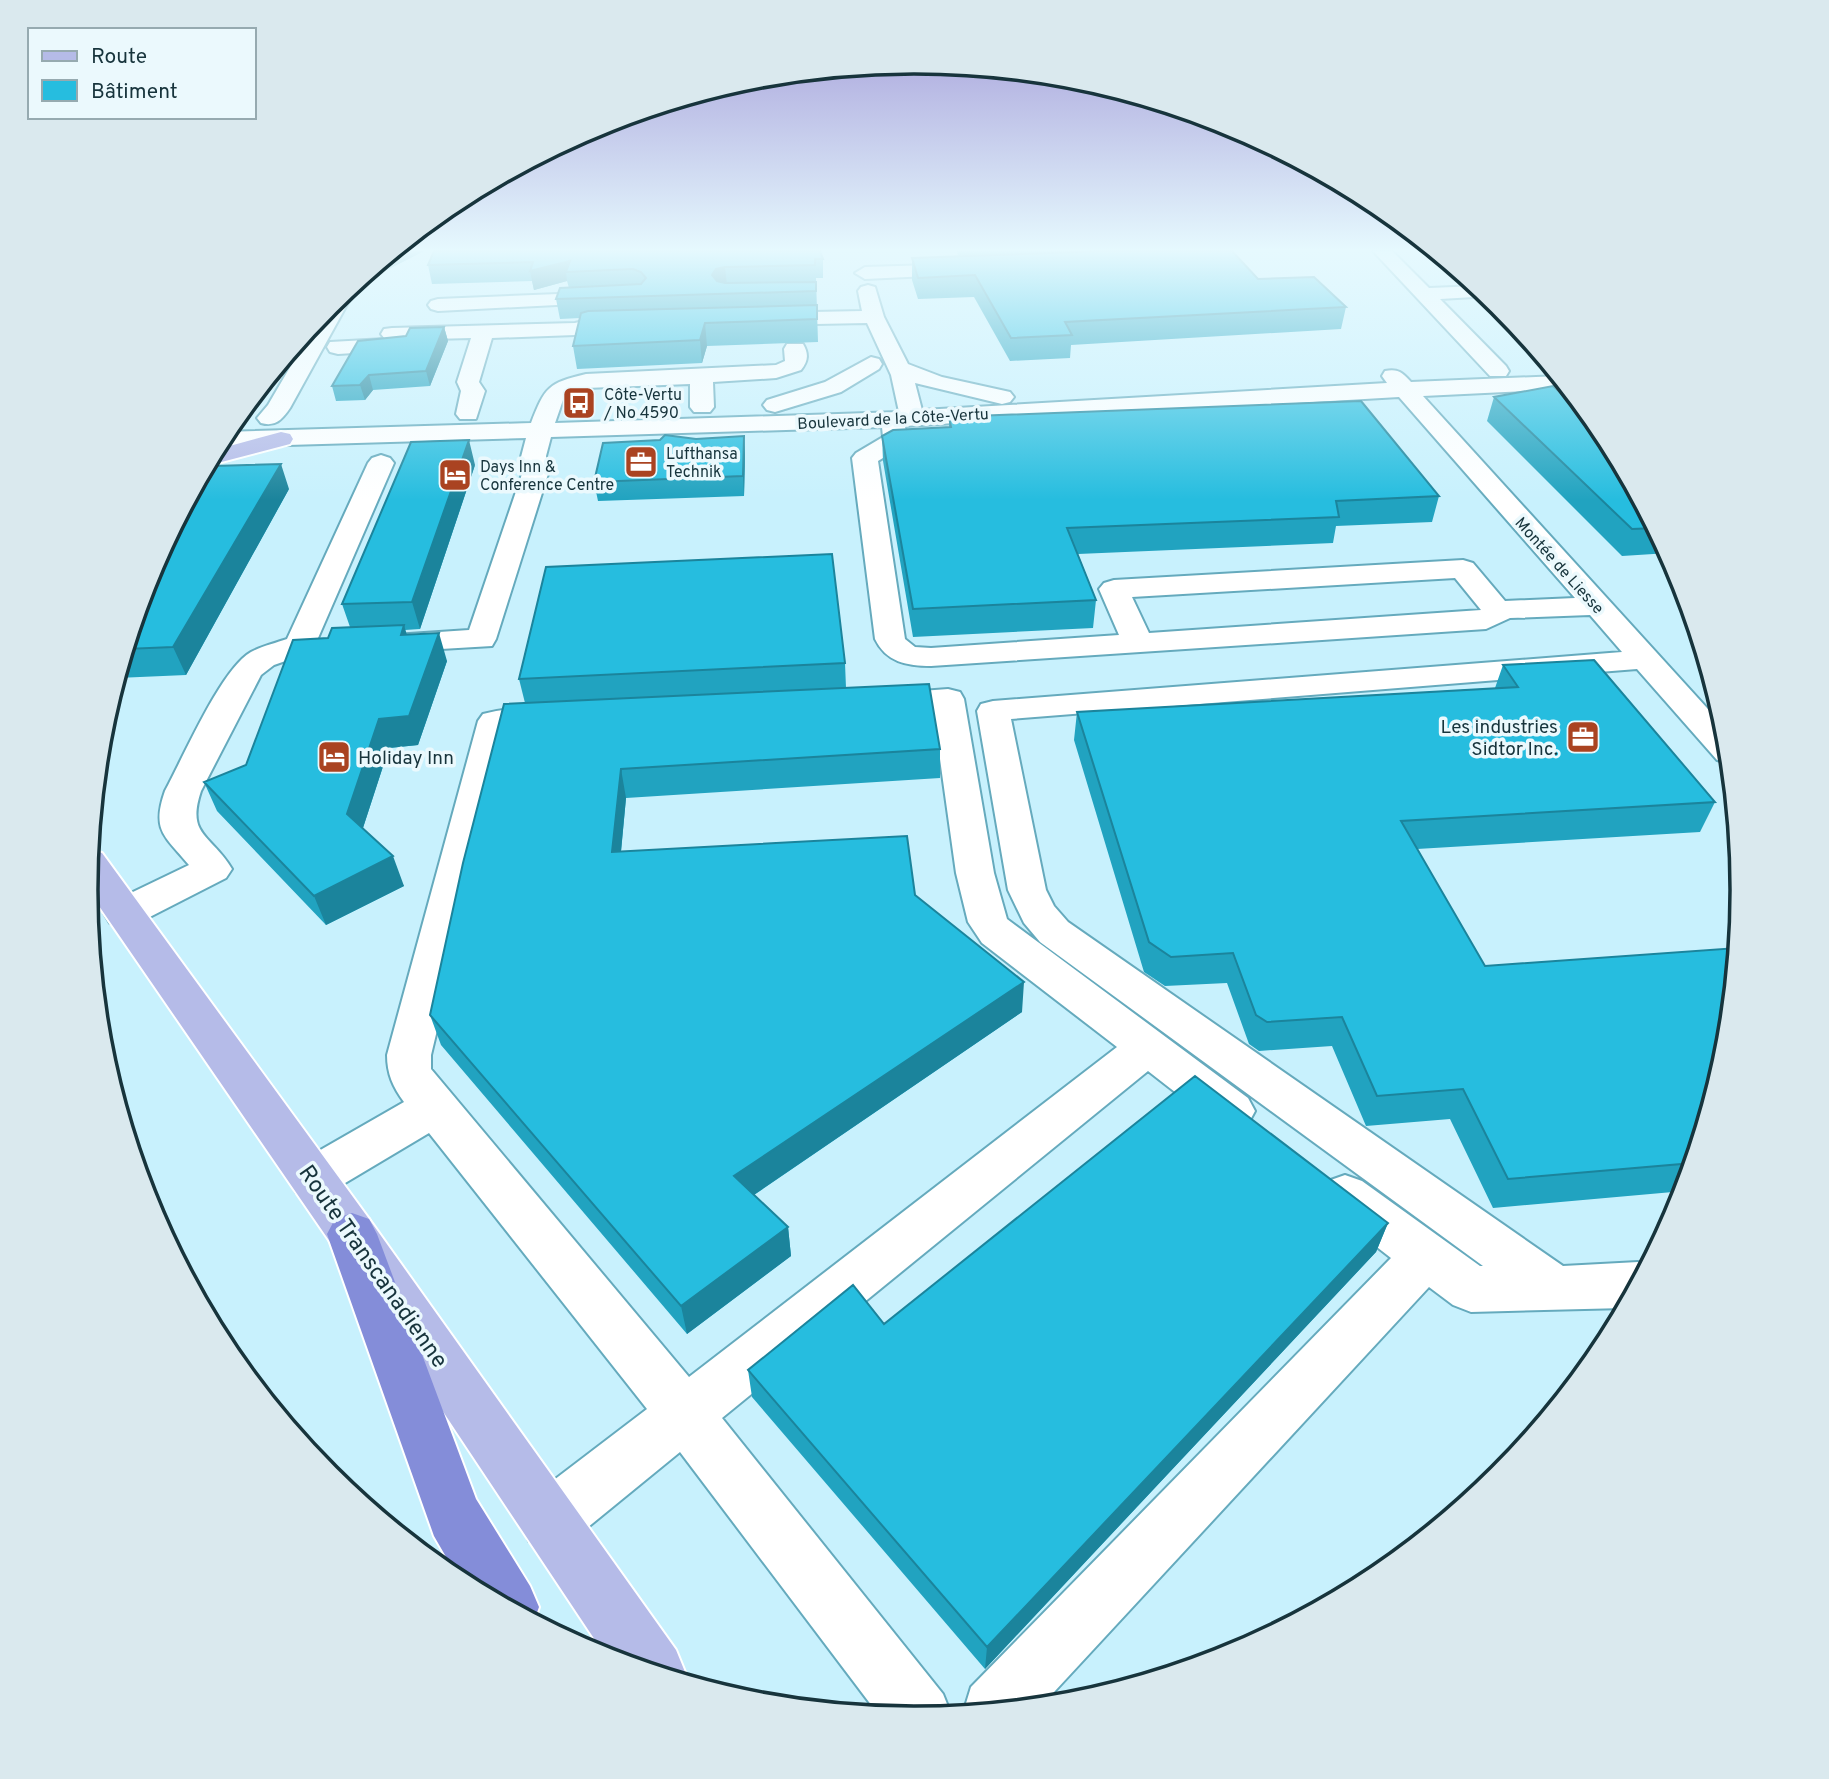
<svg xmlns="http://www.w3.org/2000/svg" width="1829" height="1779" font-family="Overpass,sans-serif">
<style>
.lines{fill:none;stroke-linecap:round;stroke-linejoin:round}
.minor-casing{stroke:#65aabd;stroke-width:4}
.major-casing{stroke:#fff;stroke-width:4}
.highway-casing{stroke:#fff;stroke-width:4}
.minor{fill:#fff;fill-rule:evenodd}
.major{fill:#b5bbe8;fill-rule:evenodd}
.highway{fill:#848dd9;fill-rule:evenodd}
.wall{fill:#21a3c0}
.shaded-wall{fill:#1b849c}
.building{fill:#26bddf;stroke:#1b849c;stroke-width:2}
.labels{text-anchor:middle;stroke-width:7;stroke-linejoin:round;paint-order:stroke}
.far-poi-label{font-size:16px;fill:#17343c;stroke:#ebf9fd;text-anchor:start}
.far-street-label{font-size:16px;fill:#17343c;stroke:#ebf9fd}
.poi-label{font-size:19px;fill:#17343c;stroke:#ebf9fd;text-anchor:end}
.near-street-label{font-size:23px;fill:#17343c;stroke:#ebf9fd}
.rim{fill:none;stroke:#17343c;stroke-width:3.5}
</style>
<rect width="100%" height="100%" fill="#c8f1fd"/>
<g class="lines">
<defs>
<path id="minor" d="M1373,251H1392L1429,288L1479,286L1491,296L1440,299L1506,366L1509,371L1506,376H1490Z
M964,264L971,266L974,270L971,274L865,279L855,273L865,267Z
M868,285L875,287L884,317L908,364L942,377L1010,392L1014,397L1010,402L1002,404L915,383L922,410L1387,383L1382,376L1385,371C1398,368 1403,373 1411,382L1560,376L1570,389L1423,396L1727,730L1730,763L1717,760L1637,669L1011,719L1046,890L1054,906L1068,922L1563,1266L1638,1262L1648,1266L1625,1308L1471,1312L1453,1305L1429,1287L1042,1705L963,1713L971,1687L1391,1258L1328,1209L1321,1195L1328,1181L1345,1175L1362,1181L1480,1266H1483L1040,942L1024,923L1008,890L977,711L981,704L993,701L1622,652L1590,615L1510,618L1486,629L931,666C907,666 886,662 875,639L852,458L856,453L883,437L882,427L551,437L546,456L548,474L496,639L492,646L390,652L379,650L375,643L379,636L469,630L522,474L521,457L526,438L217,447L224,432L531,423C545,387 548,383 586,374L776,365L785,361L784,349L787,344H803C809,354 808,361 801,370L776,378L713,382L714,407L710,412H694L690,407V384L586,388L564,397L555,423L899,412L891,375L867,323L764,325L757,323L754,319L757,315L764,313L862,311L858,291L861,287ZM1399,397L1575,598L1505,601L1473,563L1463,560L1114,580L1104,583L1099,589L1119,635L931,648L915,647L905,639L878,461L904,445L907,440L905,426ZM1455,578L1481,610L1149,633L1132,597Z
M608,292L615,294L618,298L615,302L438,311L431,309L428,305L431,301L438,299Z
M340,295L349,301L290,408C282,420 275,427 261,423L257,418L268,405L323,311Z
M630,317L637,319L640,323L637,327L575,335L492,338L479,382L485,391L476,419H460L456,414L461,391L457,382L471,338L393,340L397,345L394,350L386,351L338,354L330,352L327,347L330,342L385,339L381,334L384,329L392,328L575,323L591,319Z
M871,357L879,359L882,364L879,369L841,392L775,412L767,410L763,405L767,400L825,382Z
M381,455L390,458L394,463L315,645L311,652L274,665L261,675L201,791C186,836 211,834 232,869L226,878L138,923L124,927L110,923L104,913L110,903L189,865C165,836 151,831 165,791C183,758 221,669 251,652C262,646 276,643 287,639L368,463L372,458Z
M948,689L960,692L964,699L994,873L1007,919L1248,1098L1255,1111L1248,1124L1232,1129L1216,1124L1148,1071L722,1418L943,1694L951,1714L914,1718L878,1714L680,1452L571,1541L550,1549L529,1541L521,1520L529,1499L647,1409L429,1133L330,1192L313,1198L296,1192L289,1178L296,1164L404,1102C393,1087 387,1074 387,1055L478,721L483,714C507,708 538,705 562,711L567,718L562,725L509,730L431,1055V1069L689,1377L1117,1047L982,943L968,922L956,873L933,709L880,712L868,709L864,702L868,695Z"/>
<path id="major" d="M281,432L290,434L293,439L290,444L206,466L215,450Z
M90,850L102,853L369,1219L676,1650L685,1672L682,1680L607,1658L335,1249L86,887Z"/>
<path id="highway" d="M352,1213L369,1219L377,1234L476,1499L530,1586L539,1607L534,1621L460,1581L434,1536L327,1234L335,1219Z"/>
</defs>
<!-- minor casing -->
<use href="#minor" class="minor-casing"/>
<!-- major casing -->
<use href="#major" class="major-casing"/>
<!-- highway casing -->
<use href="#highway" class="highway-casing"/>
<!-- minor -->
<use href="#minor" class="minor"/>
<!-- major -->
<use href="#major" class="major"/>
<!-- highway -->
<use href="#highway" class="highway"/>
</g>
<!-- wall -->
<path class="wall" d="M393,251H424L371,278L362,277Z
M434,251L823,259V278H816L818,342L707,346L702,363L577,369L573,346L580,318L560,319L556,299L569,288L567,281L534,290L532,281L432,284L428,265Z
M957,251H1232L1258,279L1346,307L1341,329L1071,345L1070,358L1010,361L974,297L918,299L912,280V258L958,257Z
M444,327L448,341L430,386L373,390L365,400L336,401L332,386L406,336Z
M1494,397L1606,434L1669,553L1622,556L1487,421Z
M949,417L1439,496L1432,522L1336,526L1333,543L1078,554L1096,600L1093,628L913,637L883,461L882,436L949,427Z
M744,436L745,455L744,496L598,501L594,482L696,439Z
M475,465L420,629L405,630L407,635L447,661L418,745L389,748L363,828L404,886L326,925L217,811L204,782L246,765L328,638L350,627L342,604Z
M289,489L186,675L117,678L149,572Z
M845,663L846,688L940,749V778L626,798L621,852L915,895L1022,1012L754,1195L788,1227L791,1256L687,1334L441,1045L430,1015L525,703L519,679Z
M1503,665L1715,802L1700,832L1417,849L1485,966L1727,1051L1684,1191L1493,1208L1450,1119L1366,1126L1332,1046L1259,1051L1249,1044L1227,983L1165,986L1144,972L1074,740L1077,712L1495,688Z
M1388,1223L1376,1252L985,1669L752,1397L748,1370Z"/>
<!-- shaded-wall -->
<path class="shaded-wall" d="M393,251H424L371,278L369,271Z
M570,261L566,272L567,281L534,290L530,271Z
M725,267L727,285L718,288L712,275L716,269Z
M705,323L707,346L702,363L700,340Z
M444,327L448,341L430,386L426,371Z
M369,375L373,390L365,400L360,385Z
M744,436L745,455L744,496L743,476Z
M469,440L475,465L420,629L412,602Z
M281,464L289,489L186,675L173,647Z
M404,625L412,653L401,635Z
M439,633L447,661L418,745L389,748L358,843L347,814L379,719Z
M621,769L626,798L618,882L612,852Z
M393,856L404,886L326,925L314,896Z
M1024,982L1022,1012L739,1205L734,1176Z
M1388,1223L1376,1252L985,1669L987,1647Z
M788,1227L791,1256L687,1334L681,1306Z"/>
<!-- building -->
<path class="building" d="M434,251H820L823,259H815V265L725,267L716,269L712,275L717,281L725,283L816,282V291L556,299L560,288L641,284L646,278L641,272L633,269L566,272L570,261L530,271L533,262L428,265Z
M1104,251H1232L1258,279L1314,277L1346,307L1065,322L1072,335L1011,338L975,275L918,278L912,258Z
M817,305V319L705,323L700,340L573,346L581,313L588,311Z
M444,327L426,371L369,375L360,385L332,386L358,341L406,336L410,328Z
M1553,386L1606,434L1656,528L1632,529L1494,397Z
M1361,401L1439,496L1336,501L1339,517L1067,528L1096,600L913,609L882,436L893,430L951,427L949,417Z
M665,435L696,439L744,436L743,476L594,482L603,443L660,440Z
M469,440L412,602L342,604L411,442Z
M281,464L173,647L126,649L149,572L180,514H182L214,466Z
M832,554L845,663L519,679L546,567Z
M404,625L401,635L439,633L409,716L379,719L347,814L393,856L314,896L204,782L246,765L293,640L328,638L332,628Z
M1594,660L1715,802L1401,821L1485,966L1737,948L1727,1051L1693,1163L1508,1179L1463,1089L1377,1096L1342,1017L1267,1022L1256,1015L1233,953L1171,957L1149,942L1077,712L1518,687L1503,665Z
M929,684L940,749L621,769L612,852L907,836L915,895L1024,982L734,1176L788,1227L681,1306L430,1015L463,863L504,704Z
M1195,1076L1388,1223L987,1647L748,1370L853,1285L884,1324Z"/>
<!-- sky -->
<linearGradient id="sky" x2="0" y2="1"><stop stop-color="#a199d7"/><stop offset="0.5" stop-color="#e6f9fe"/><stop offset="1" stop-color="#e6f9fe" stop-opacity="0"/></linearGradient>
<rect width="1829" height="500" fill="url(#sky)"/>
<!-- icons -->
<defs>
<symbol id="bus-square" viewBox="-11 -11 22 22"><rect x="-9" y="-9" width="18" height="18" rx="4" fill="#aa4321" stroke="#ebf9fd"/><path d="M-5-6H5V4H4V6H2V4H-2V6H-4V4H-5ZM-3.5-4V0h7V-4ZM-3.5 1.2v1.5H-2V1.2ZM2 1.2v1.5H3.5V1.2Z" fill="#fff"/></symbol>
<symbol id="office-square" viewBox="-11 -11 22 22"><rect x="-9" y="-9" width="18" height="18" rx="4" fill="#aa4321" stroke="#ebf9fd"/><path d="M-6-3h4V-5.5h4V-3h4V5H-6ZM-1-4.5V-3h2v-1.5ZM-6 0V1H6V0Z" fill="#fff"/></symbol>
<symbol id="hotel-square" viewBox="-11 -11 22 22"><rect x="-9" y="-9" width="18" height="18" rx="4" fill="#aa4321" stroke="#ebf9fd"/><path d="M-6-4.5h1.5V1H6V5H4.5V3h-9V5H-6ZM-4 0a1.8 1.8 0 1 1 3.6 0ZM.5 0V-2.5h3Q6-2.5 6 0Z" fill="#fff"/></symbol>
</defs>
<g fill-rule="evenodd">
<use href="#bus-square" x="560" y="384" width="38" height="38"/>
<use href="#office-square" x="622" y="443" width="38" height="38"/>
<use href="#hotel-square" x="436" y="456" width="38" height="38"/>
<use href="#office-square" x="1564" y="718" width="38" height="38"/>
<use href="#hotel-square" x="315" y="738" width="38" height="38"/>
</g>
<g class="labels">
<!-- far-poi labels -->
<g class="far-poi-label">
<text x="604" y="400">Côte-Vertu<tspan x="604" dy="18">/ No 4590</tspan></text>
<text x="666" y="459">Lufthansa<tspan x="666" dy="18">Technik</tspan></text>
<text x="480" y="472">Days Inn &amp;<tspan x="480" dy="18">Conference Centre</tspan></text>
</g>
<!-- far-street labels -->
<g class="far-street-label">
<text transform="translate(893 418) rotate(-3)" y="6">Boulevard de la Côte-Vertu</text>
<text transform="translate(1560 565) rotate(48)" y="6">Montée de Liesse</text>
</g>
<!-- poi labels -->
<g class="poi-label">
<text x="1558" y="733">Les industries<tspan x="1558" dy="22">Sidtor Inc.</tspan></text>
<text x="358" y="764" text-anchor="start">Holiday Inn</text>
</g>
<!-- near-street labels -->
<g class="near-street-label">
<text transform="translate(374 1266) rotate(55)" y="8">Route Transcanadienne</text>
</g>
</g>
<!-- crop -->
<path d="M0 0H1829V1779H0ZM98 890a816 816 0 1 1 1632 0a816 816 0 1 1-1632 0Z" fill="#dae9ee" fill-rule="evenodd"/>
<path class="rim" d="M98 890a816 816 0 1 1 1632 0a816 816 0 1 1-1632 0Z"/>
<!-- legend -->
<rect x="28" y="28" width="228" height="91" fill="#ebf9fd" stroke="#96aab0" stroke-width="2"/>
<rect x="42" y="51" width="35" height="10" fill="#b5bbe8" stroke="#96aab0" stroke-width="2"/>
<text x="91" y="63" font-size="21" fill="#17343c">Route</text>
<rect x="42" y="80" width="35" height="21" fill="#26bddf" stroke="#96aab0" stroke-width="2"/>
<text x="91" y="98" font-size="21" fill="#17343c">Bâtiment</text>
</svg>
